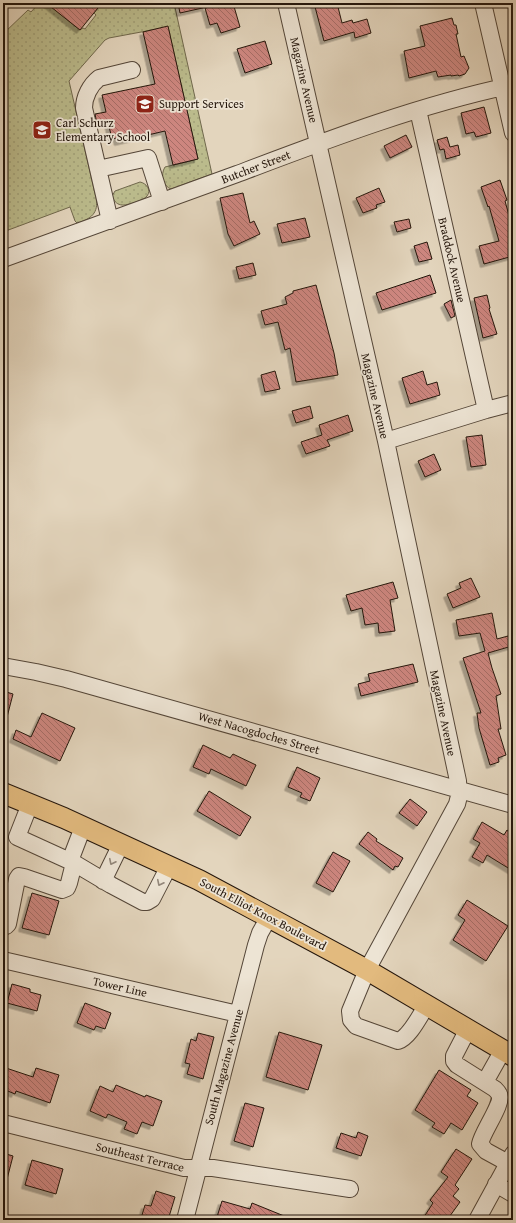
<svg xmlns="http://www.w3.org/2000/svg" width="516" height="1223" font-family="'Gentium Book Plus',serif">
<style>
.grass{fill:url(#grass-dots);stroke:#70684c}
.building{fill:url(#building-back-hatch);stroke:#24160c;filter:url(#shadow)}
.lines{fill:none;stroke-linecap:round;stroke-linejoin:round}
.minor-casing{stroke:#544638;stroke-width:18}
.major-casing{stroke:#24160c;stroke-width:22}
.minor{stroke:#ede4d4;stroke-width:16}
.major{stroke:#e2ba7e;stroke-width:20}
.oneway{stroke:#93877a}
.labels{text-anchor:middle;stroke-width:3.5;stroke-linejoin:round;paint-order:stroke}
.street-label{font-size:12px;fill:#24160c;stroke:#ede4d4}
.poi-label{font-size:12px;fill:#24160c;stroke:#ede4d4;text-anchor:start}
</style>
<defs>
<pattern id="grass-dots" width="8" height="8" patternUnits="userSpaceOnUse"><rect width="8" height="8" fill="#bbbb8c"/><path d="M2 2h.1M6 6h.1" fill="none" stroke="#a1a078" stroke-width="1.8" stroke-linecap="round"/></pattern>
<pattern id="building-back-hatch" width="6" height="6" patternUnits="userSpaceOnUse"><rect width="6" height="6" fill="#cd867f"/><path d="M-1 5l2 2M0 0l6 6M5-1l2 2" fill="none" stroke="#a66d66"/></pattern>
<filter id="shadow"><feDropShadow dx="-3.5" dy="3.5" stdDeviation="0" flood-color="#0004"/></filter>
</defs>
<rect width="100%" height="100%" fill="#e3d5bd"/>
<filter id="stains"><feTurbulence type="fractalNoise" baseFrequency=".005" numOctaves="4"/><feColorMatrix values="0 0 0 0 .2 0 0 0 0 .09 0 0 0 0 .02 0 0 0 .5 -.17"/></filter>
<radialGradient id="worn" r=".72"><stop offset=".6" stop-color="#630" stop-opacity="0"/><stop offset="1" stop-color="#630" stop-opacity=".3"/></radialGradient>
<!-- grass -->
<path class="grass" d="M39,3H50L49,5L80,30L83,28L85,29L96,15L94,13L102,3H174L212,174L171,189C163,186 160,175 165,167L198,159L168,27L109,38L105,40L69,81L96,198C99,213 91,219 77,223L75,221L70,207L3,232V34L28,10L31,12Z
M140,182C146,183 152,190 147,196C145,199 140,200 136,202C126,205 117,209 112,196L115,191Z"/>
<!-- building -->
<path class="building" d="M46,3H102L80,30Z
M178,3H206L207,7L180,13Z
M214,3H233L240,27L221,33L217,23L210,25L205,8L215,6Z
M314,3H337L342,23L352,20L353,23L367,19L371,33L355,38L354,32L324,41Z
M452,18L454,25H456L458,34H456L461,57L464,56L469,68L465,74L459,76L458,75L451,76V75L438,77L436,71L409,78L404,51L425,46L420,26Z
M168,26L198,159L173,165L165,131L118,142L117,138L112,139L108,122L97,124L95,114L106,112L102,95L155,84L143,32Z
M265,41L272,64L245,73L237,49Z
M484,107L491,133L476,137L474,132L466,134L461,113Z
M406,135L412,147L390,158L384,146Z
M447,137L450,147L458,145L460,155L446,159L444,149L440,150L437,140Z
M500,180L507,200L505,201L513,230V256L484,264L479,246L499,241L489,206L488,207L481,187Z
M379,188L385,202L376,205L377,208L363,213L356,198Z
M243,193L250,223L254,221L260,234L234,246L228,234L220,198Z
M305,218L310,237L282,243L277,224Z
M409,219L411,228L397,232L394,222Z
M427,242L432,259L419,262L414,246Z
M253,263L256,275L239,279L236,267Z
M430,275L436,293L382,310L376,293Z
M316,285L334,353L338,375L296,382L290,348L285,350L278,322L265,325L261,311L287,304L285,297L293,293V291Z
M487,295L490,308L489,309L497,334L483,338L474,298Z
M451,300L455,316L451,318L444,304Z
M275,371L280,389L265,392L261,375Z
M423,371L427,385L437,382L440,395L410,404L402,378Z
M310,406L313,418L296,423L292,411Z
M348,415L353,431L327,440L330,446L306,454L301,442L322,435L319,425Z
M482,435L486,465L471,467L466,437Z
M434,454L441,470L425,477L418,461Z
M471,578L480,597L453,608L447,594L461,588L459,583Z
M393,582L398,598L390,600L395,631L379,633L378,623L365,625L362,608L351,611L346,595Z
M492,613L497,639L508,636L512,646L488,653L492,668L501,694L496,696L501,729H498L506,755L498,758L499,762L490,765L479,728L477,713H481L463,658L485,651L480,633L459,636L456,620Z
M413,664L418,682L361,696L358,684L370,681L368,674Z
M3,691L13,694L6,721H3Z
M42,713L75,728L60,761L13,739L16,730L31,737Z
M203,745L230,758L233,754L256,765L246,786L211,769L209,774L193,767Z
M297,767L320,778L310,801L300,797L302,793L288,787Z
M209,791L251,817L240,836L197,811Z
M410,799L427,812L417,826L399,813Z
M482,822L504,835L507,830L513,834V871L487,855L483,863L472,857L480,843L473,839Z
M368,832L377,839L376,841L403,858L398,867L395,866L393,870L359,844Z
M333,852L350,861L333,892L316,883Z
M32,893L59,901L49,935L22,928Z
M467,900L508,926L486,961L453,940L465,920L458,915Z
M12,984L30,989V992L41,995L37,1011L7,1003Z
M85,1003L111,1013L105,1029L96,1026L94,1030L77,1023Z
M279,1032L322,1045L308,1090L266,1077Z
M198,1033L214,1037L203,1079L187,1074L190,1064L185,1063L191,1039L196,1041Z
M3,1067L33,1077L36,1068L59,1075L50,1103L16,1091L15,1094L3,1089Z
M439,1070L471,1090L467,1096L478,1103L462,1130L451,1123L444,1134L432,1127L435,1123L415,1110Z
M116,1085L145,1097L146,1095L162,1101L153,1126L142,1122L137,1134L124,1129L127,1122L108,1114L106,1118L90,1111L100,1086L113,1092Z
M245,1103L264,1108L253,1147L234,1141Z
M358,1132L368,1136L361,1156L336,1148L341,1133L356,1138Z
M456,1149L472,1159L455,1185L459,1189L453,1196L460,1202L447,1220H422L433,1203L430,1200L448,1177L441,1172Z
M3,1153L13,1156L6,1183L3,1182Z
M32,1160L63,1169L56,1194L25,1185Z
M156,1191L175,1197L168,1220H149L150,1217L142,1215L145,1205L151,1206Z
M222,1201L250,1209L252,1203L294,1220H216Z"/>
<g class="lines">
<defs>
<path id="minor" d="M286,3L386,441L458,781L459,796L457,804L367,970L350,1011L351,1020L356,1026L398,1041C410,1037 420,1015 427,1005
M483,3L513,133
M418,110L486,410
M98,169L148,158L162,202
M110,221L84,108C84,97 90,85 99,78L132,70
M3,259C81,231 159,203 237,174C327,140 418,105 513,85
M386,441L486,410L513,403
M3,666L36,672L66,679L513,805
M30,804L17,837L74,863L111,885L143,902H147L152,899L169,866
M70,861L83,827
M103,881L121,844
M3,927L6,926L8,924L17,879L19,876L24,877L62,890L67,888L69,883L74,863
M3,960L238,1014
M468,1029L454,1056V1061L457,1065L495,1089C497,1091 498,1092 499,1094C504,1103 482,1132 480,1144L486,1151L508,1163
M485,1082L503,1050
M3,1123L184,1168H213L350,1189
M496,1184L513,1194
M185,1220L256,945L260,933L269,917
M477,1220L513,1154"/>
<path id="major" d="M3,793L64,818L199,880L367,970L513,1056"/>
</defs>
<!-- minor casing -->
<use href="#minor" class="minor-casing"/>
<!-- major casing -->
<use href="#major" class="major-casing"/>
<!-- minor -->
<use href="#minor" class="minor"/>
<!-- major -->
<use href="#major" class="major"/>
</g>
<!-- one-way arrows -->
<defs><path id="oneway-chevron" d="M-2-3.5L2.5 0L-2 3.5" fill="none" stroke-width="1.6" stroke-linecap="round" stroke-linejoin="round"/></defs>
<g class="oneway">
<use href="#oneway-chevron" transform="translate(112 862) rotate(116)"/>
<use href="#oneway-chevron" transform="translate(160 883) rotate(116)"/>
</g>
<!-- icons -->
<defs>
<symbol id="school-square" viewBox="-11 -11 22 22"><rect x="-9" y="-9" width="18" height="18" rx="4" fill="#8f2418" stroke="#ede4d4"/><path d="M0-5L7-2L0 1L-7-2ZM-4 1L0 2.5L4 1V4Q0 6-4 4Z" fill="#fff"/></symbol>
</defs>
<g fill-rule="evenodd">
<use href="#school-square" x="134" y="93" width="22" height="22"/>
<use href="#school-square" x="31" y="119" width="22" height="22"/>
</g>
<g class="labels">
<!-- street labels -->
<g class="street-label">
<text transform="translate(304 80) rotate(77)" y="4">Magazine Avenue</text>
<text transform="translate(256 167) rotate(-21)" y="4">Butcher Street</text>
<text transform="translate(452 260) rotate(77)" y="4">Braddock Avenue</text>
<text transform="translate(375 396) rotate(77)" y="4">Magazine Avenue</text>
<text transform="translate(443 713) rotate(78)" y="4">Magazine Avenue</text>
<text transform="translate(259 733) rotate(16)" y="4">West Nacogdoches Street</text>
<text transform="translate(263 914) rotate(28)" y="4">South Elliot Knox Boulevard</text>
<text transform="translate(120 987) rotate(13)" y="4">Tower Line</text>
<text transform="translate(224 1067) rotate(-75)" y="4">South Magazine Avenue</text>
<text transform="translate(140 1157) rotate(14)" y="4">Southeast Terrace</text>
</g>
<!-- poi labels -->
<g class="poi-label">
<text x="159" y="108">Support Services</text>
<text x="56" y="127">Carl Schurz<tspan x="56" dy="14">Elementary School</tspan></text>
</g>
</g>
<!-- margin -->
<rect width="516" height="1223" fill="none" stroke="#e3d5bd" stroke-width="16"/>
<rect x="4" y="4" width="508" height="1215" fill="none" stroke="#24160c" stroke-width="2"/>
<rect x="8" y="8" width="500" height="1207" fill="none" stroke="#24160c"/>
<rect width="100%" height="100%" filter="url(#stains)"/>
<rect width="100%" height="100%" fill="url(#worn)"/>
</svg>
